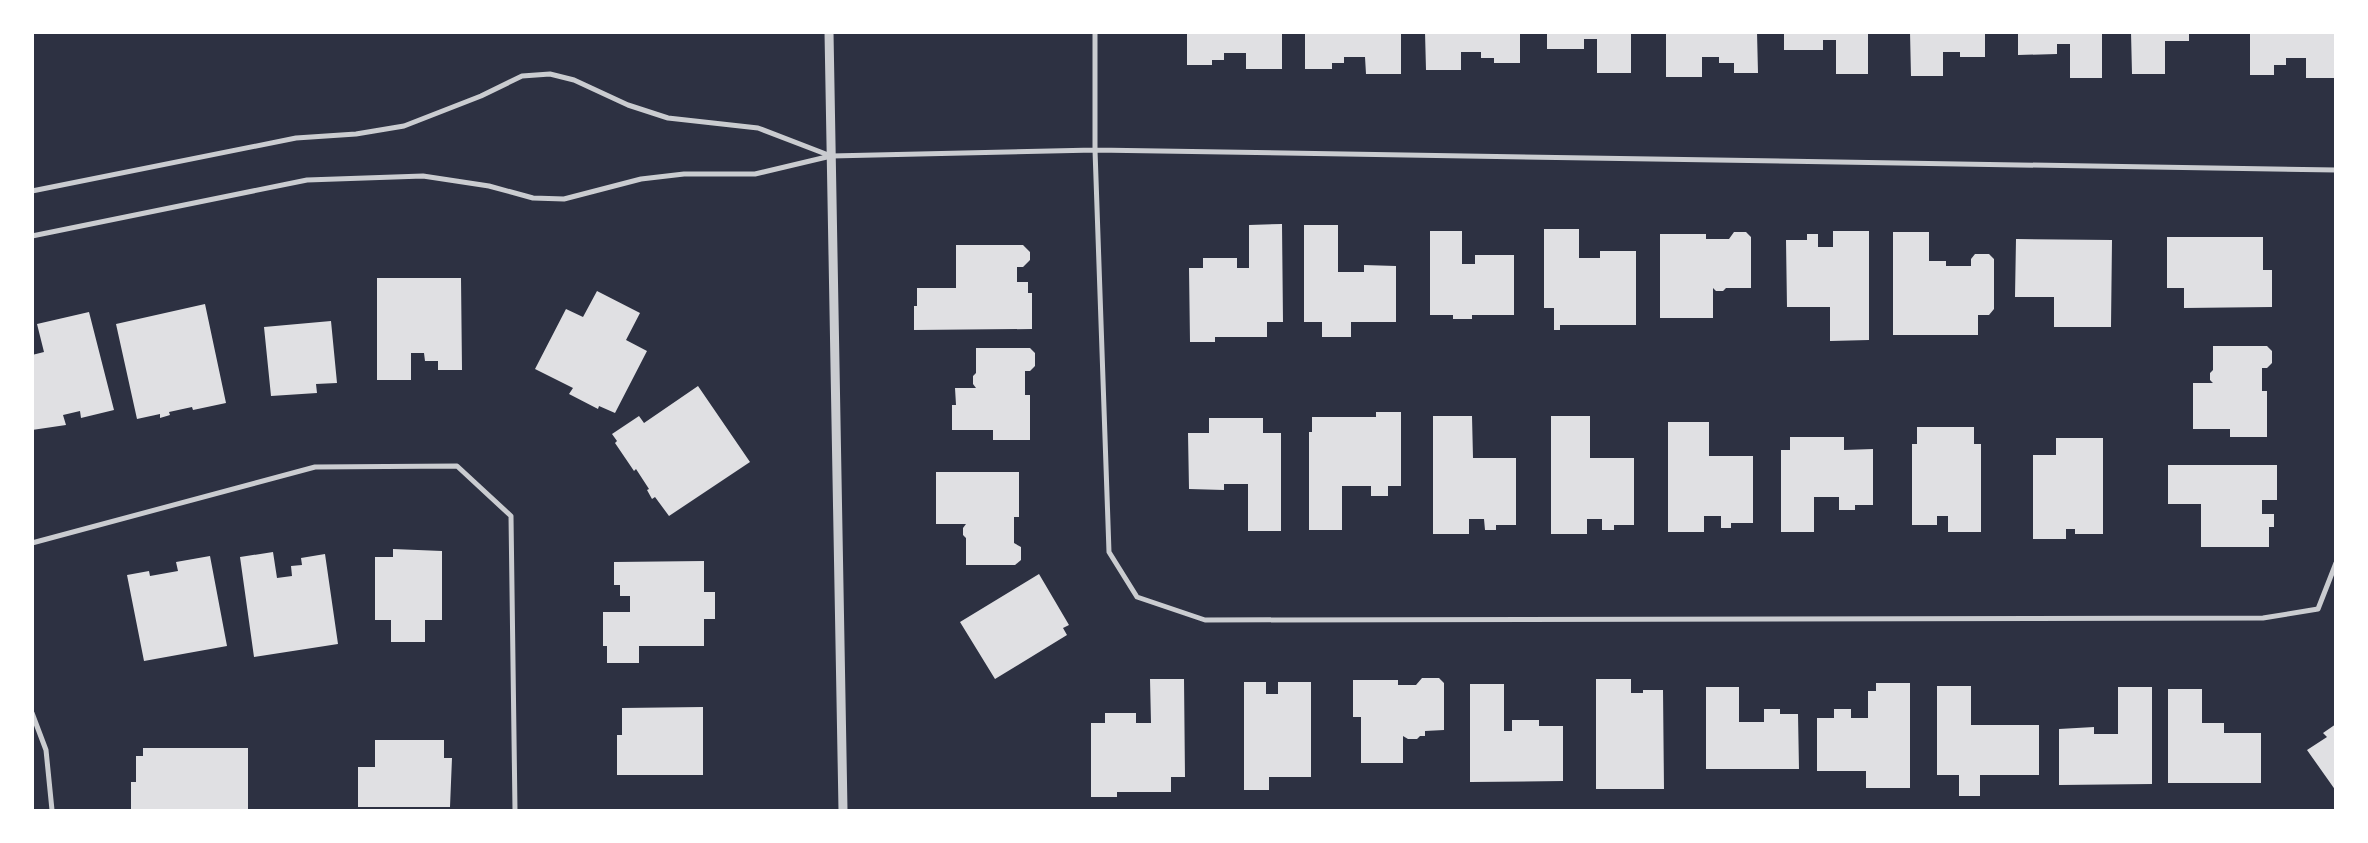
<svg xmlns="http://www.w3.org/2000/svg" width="2368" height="843" font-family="Signika,sans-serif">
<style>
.building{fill:#e0e0e3}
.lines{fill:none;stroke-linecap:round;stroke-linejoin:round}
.minor{stroke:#caccd0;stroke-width:5}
.tertiary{stroke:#caccd0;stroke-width:9}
</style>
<rect width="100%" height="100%" fill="#2d3142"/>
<!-- building -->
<path class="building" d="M1187,32H1282V69H1246V53H1224V60H1212V65H1187Z
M1305,32H1401V74H1366L1365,57H1344V63H1332V69H1305Z
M1425,32H1520V63H1494V58H1481V52H1461V70H1426Z
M1547,32H1631V73H1597V39H1584V49H1547Z
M1666,32H1757L1758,73H1734V63H1719V57H1702V77H1666Z
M1784,32H1868V74H1836V40H1823V50H1784Z
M1910,32H1985V57H1960V52H1943V76H1911Z
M2018,32H2102V78H2070V44H2057V54L2018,55Z
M2131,32H2189V41H2165V74H2132Z
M2250,32H2336V78H2306V58H2286V65H2274V75H2250Z
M1282,224L1283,322H1267V337H1215V342H1190L1189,268H1203V258H1237V268H1249V225Z
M1304,225H1338V272H1364V265L1396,266V322H1351V337H1322V322H1304Z
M1544,229H1579V258H1600V251H1636V325H1560V330H1554V308H1544Z
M1430,231H1462V264H1475V255H1514V315H1472V319H1453V315H1430Z
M1833,231H1869V340L1830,341V307H1787L1786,240H1807V234H1818V247H1833Z
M1734,232H1746L1751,237V288H1726L1723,291H1716L1713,288V318H1660V234H1706V239H1729Z
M1893,232H1929V261H1946V266H1971V259L1975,254H1989L1994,259V309L1989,315H1978V335H1893Z
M2167,237H2263V270H2272V307L2184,308V288H2167Z
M2016,239L2112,240L2111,327H2054V297H2015Z
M956,245H1023L1030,252V260L1023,267H1017V282H1028V293H1032V329L914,330V306H917V288H956Z
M377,278H461L462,370H438V361H425L424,353H411V380H377Z
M597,291L640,313L626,340L647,351L615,413L599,406L598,409L569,394L573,388L535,369L566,309L583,317Z
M205,304L226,403L193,410L192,407L169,412L170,415L160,418V414L137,419L116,324Z
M89,312L114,410L81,418L80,411L63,415L66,425L32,430V355L44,352L37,324Z
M331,321L337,383L316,384L317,393L271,396L264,327Z
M2213,346H2267L2272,351V363L2267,368H2262V391H2267V437H2230V429H2193V383H2213L2210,380V373L2213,370Z
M976,348H1030L1035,353V366L1030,371H1025V395H1030V440H993V430H952V405H956L955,388H976L973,384V376L976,373Z
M698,386L750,462L669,516L655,497L652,499L647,490L649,489L636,469L634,471L615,443L617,441L612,434L639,416L644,423Z
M1376,412H1401V486H1388V496H1371V486H1342V530H1309V432H1312V417H1376Z
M1433,416H1472L1473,458H1516V525H1496V530H1485L1484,519H1469V534H1433Z
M1551,416H1590V458H1634V525H1614V530H1602V519H1587V534H1551Z
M1209,418H1263V433H1281V531H1248V484H1224V490L1189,489L1188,433H1209Z
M1668,422H1709V456H1753V523H1731V528H1721V516H1704V532H1668Z
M1917,427H1974V444H1981V532H1948V516H1937V525H1912V444H1917Z
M1790,437H1844V450L1873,449V505H1855V510H1839V497H1814V532H1781V450H1790Z
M2056,438H2103V534H2075V529H2066V539H2033V455H2056Z
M2168,465H2277V500H2262V514H2274V527H2269V547H2201V504H2168Z
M936,472H1019V517H1014V543L1021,547V560L1015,565H966V538L963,535V528L966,524H936Z
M393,549L442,551V620H425V642H391V620H375V557H393Z
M273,552L277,578L292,576L291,566L302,565L301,558L325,554L338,644L254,657L240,557Z
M210,556L227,646L144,661L127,575L149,571L150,576L178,571L176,562Z
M704,561V592H715V619H704V646H639V663H607V646H603V612H630V596H620V585H614V562Z
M1039,574L1069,625L1063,628L1067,635L995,679L960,622Z
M1422,678H1439L1444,683V730L1425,731V736H1420L1417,739H1408L1403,736V763H1361V717H1353V680H1398V685H1416Z
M1150,679H1184L1185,777H1171V792H1117V797H1091V723H1105V713H1136V723H1151Z
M1596,679H1631V693H1643V690H1663L1664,789H1596Z
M1244,682H1266V694H1278V682H1311V777H1269V790H1244Z
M1876,683H1910V788H1866V771H1817V718H1834V709H1851V718H1868V691H1876Z
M1470,684H1504V731H1512V720H1539V726H1563V781L1470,782Z
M1937,686H1971V725H2039V775H1980V796H1959V775H1937Z
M1706,687H1739V722H1764V709H1780V714H1798L1799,769H1706Z
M2118,687H2152V784L2059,785V729L2094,727V734H2118Z
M2168,689H2202V723H2224V733H2261V783H2168Z
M703,707V775H617V735H622V708Z
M2336,724V791L2307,750L2327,737L2323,733Z
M375,740H444V758H452L450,807H358V767H375Z
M143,748H248V810H131V782H136V756H143Z"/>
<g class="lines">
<!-- minor -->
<path class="minor" d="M1095,32V150L1109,552L1137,597L1205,620L2263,618L2318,609L2336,563
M32,191L296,138L356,134L404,126L481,96L522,76L550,74L574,80L628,105L668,118L758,128L831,156
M32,236L307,180L423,176L489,186L533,198L564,199L641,179L684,174H755L831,156L1095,150L2336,170
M32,543L315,467L457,466L511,516L515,810
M32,713L46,750L52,810"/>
<!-- tertiary -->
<path class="tertiary" d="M829,32L843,810"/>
</g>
<!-- border -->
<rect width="2368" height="843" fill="none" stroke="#ffffff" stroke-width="68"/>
</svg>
